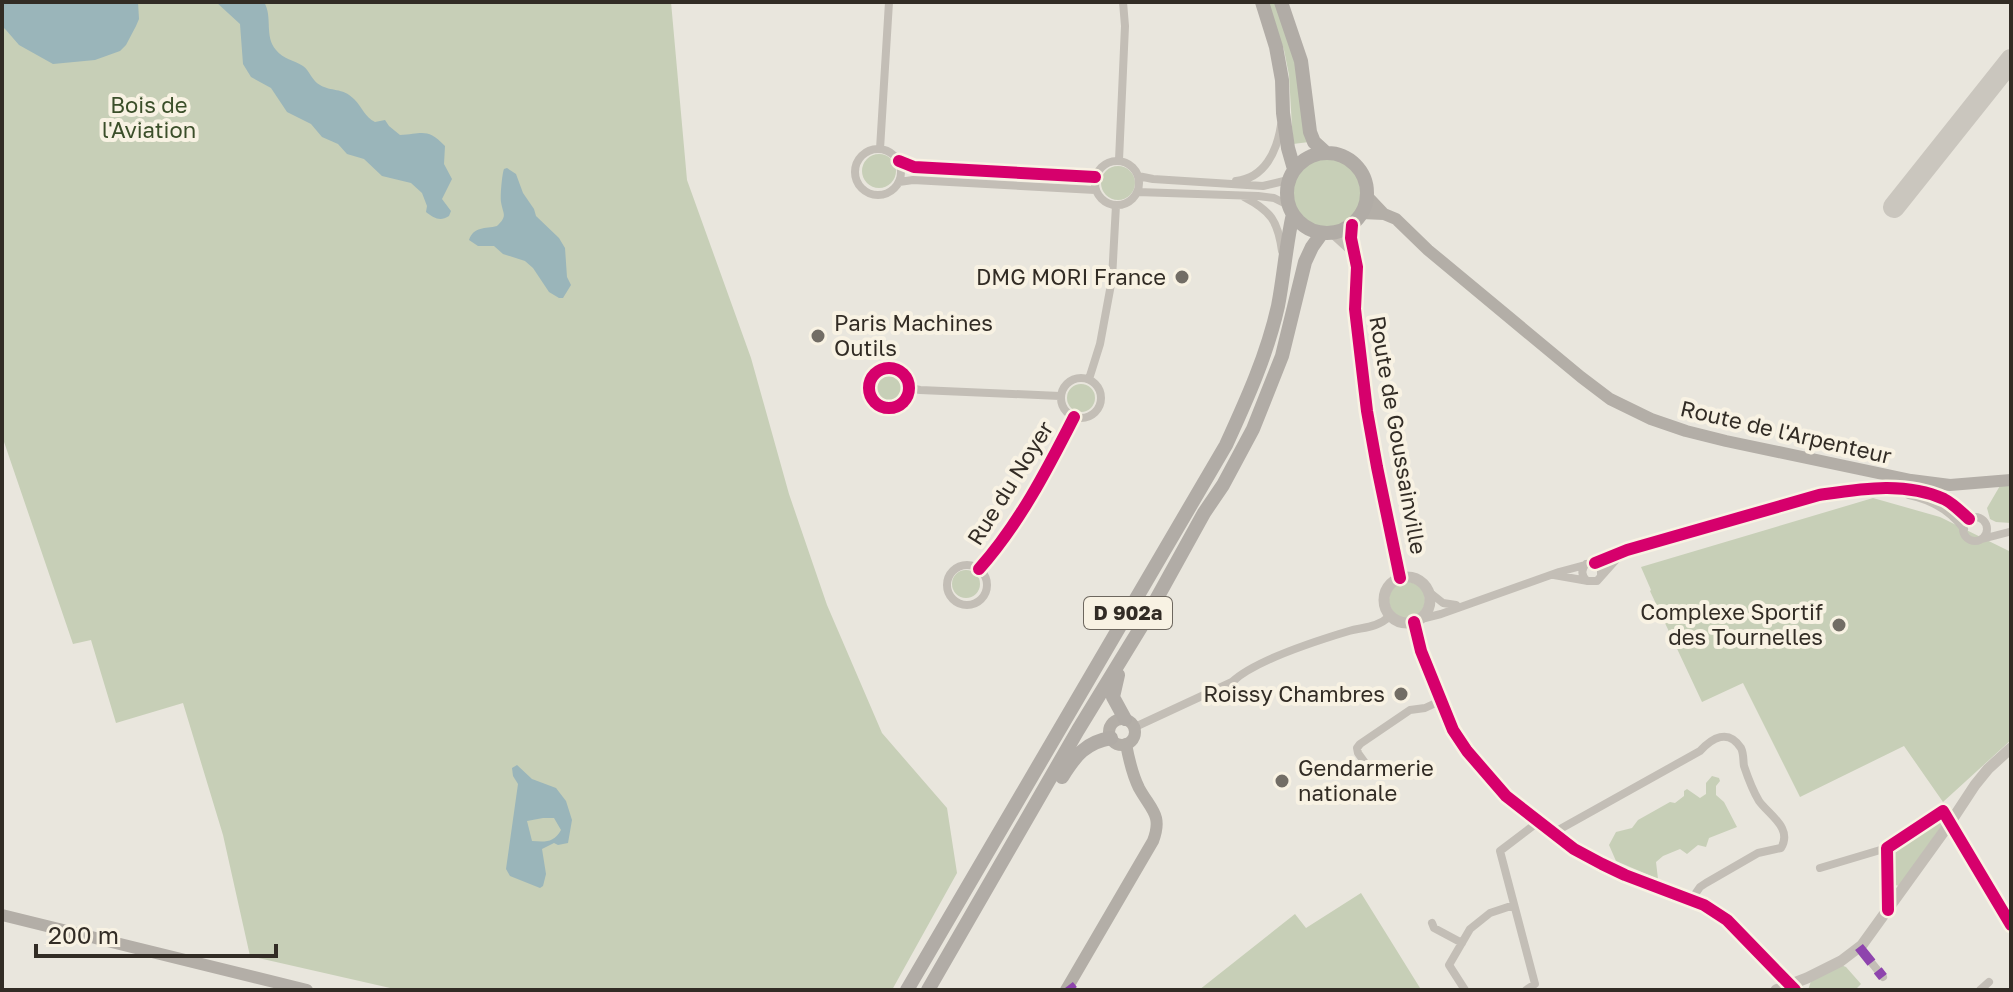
<svg xmlns="http://www.w3.org/2000/svg" width="2013" height="992" font-family="'Golos Text',sans-serif">
<style>
.green{fill:#c7cfb7}
.water{fill:#9ab5ba;fill-rule:evenodd}
.lines{fill:none;stroke-linecap:round;stroke-linejoin:round}
.taxiway{stroke:#cac6be;stroke-width:22}
.minor{stroke:#c3beb6;stroke-width:8}
.tertiary{stroke:#c3beb6;stroke-width:11}
.secondary{stroke:#b3aea7;stroke-width:12}
.primary{stroke:#b1aca6;stroke-width:14}
.quiet{stroke:#8e44ad;stroke-width:10;stroke-dasharray:20 10;stroke-linecap:butt}
.cycleway-casing{stroke:#f8f2e3;stroke-width:17}
.cycleway{stroke:#d6006c;stroke-width:12}
.poi-dot{fill:#726d65;stroke:#f8f2e3;stroke-width:3}
.labels{text-anchor:middle;stroke-width:8;stroke-linejoin:round;paint-order:stroke}
.shield{fill:#f8f2e3;stroke:#6d675e;stroke-width:2}
.shield-label{font-size:20px;font-weight:bold;fill:#322c25}
.park-label{font-size:22px;fill:#3b4f2a;stroke:#f8f2e3}
.poi-label{font-size:22px;fill:#322c25;stroke:#f8f2e3;text-anchor:end}
.street-label{font-size:22px;fill:#322c25;stroke:#f8f2e3}
</style>
<rect width="100%" height="100%" fill="#e9e6dd"/>
<!-- green -->
<path class="green" d="M2,2H671L687,180L751,358L789,494L827,605L882,733L947,808L957,873L892,990H399L250,956L223,835L183,703L116,723L91,640L73,644L2,436Z
M1267,2H1278L1295,54L1309,142L1293,144L1289,75L1284,50Z
M862 171a17 17 0 1 1 34 0a17 17 0 1 1-34 0Z
M1292 194a35 35 0 1 1 70 0a35 35 0 1 1-70 0Z
M1101 183a17 17 0 1 1 34 0a17 17 0 1 1-34 0Z
M875 388a14 14 0 1 1 28 0a14 14 0 1 1-28 0Z
M1067 398a14 14 0 1 1 28 0a14 14 0 1 1-28 0Z
M2011,483V523L1996,522L1990,519L1987,508L2001,484Z
M1873,498L1940,517L2011,552V740L1943,802L1904,746L1800,797L1743,683L1702,702L1650,591L1651,590L1641,567Z
M952 584a14 14 0 1 1 28 0a14 14 0 1 1-28 0Z
M1389 600a18 18 0 1 1 36 0a18 18 0 1 1-36 0Z
M1712,776L1719,778L1720,781L1716,786V795L1724,802L1737,827L1709,838L1706,847L1698,845L1687,854L1680,849L1663,856L1656,862L1658,879L1616,861L1609,845L1616,832L1632,828L1638,820L1670,802L1675,803L1684,796V791L1687,789L1700,798L1706,794V783Z
M1941,813L1945,821L1899,886L1892,884V848Z
M1361,893L1420,988L1415,990H1199L1295,914L1306,928Z
M1841,965L1846,967L1861,984L1855,990H1808L1811,981Z"/>
<!-- water -->
<path class="water" d="M2,2H138L139,19L136,26L126,45L120,51L95,60L53,64L19,45L6,30L2,26Z
M216,2H264C273,17 264,36 276,50C283,59 294,60 303,66C310,71 312,81 320,85C331,92 342,87 354,99C362,107 365,117 375,122L385,120L389,126L400,135C422,134 427,127 445,146L444,164L452,179L442,199L451,211L449,216C440,222 434,218 426,212L427,206L422,193L411,183L382,176L364,159L347,154L338,144L322,137L311,124L287,112L271,88L251,77L243,64L240,24Z
M507,168L516,174L523,193L534,209L536,216L559,238L565,248L567,277L571,285L563,298H559L549,292L533,268L525,261L503,254L494,246H478L469,240C474,226 485,229 497,226C508,216 503,214 501,202C500,197 502,174 504,169Z
M517,765L532,779L556,788L566,801L572,820L568,843L558,845L554,843L542,849L546,874L543,886L540,888L510,876L506,869L518,784L513,776L512,768ZM543,818H554L561,830C554,843 545,842 532,841L527,821Z"/>
<g class="lines">
<!-- taxiway -->
<path class="taxiway" d="M1894,207L2011,60"/>
<!-- minor -->
<path class="minor" d="M880,149L889,2
M855 172a23 23 0 1 1 46 0a23 23 0 1 1-46 0Z
M1119,160L1125,26L1123,2
M1095 183a22 22 0 1 1 44 0a22 22 0 1 1-44 0Z
M899,161L914,167L1095,177
M1138,176L1153,179L1263,186L1288,180
M1236,181C1265,178 1277,151 1281,125
M899,182L913,180L1095,190
M1137,192L1258,196L1274,198L1288,205
M1244,197C1271,211 1278,221 1282,251
M869 388a20 20 0 1 1 40 0a20 20 0 1 1-40 0Z
M1061 398a20 20 0 1 1 40 0a20 20 0 1 1-40 0Z
M1089,379L1100,344L1112,279L1116,205
M910,388L920,390L1060,396
M1909,495C1932,500 1950,510 1964,529
M1963 529a12 12 0 1 1 24 0a12 12 0 1 1-24 0Z
M1982,539L2009,532
M1595,563L1627,550L1819,495C1860,489 1905,481 1944,499C1954,504 1961,512 1969,519
M947 585a20 20 0 1 1 40 0a20 20 0 1 1-40 0Z
M979,569C1019,524 1047,470 1074,417
M1554,575L1588,581
M1601,576V569L1595,563L1586,564C1581,569 1581,576 1587,581H1597L1621,554
M1428,591L1443,603L1456,605
M1421,619L1441,614L1559,572L1585,565
M1135,727L1232,682C1254,661 1319,640 1349,631C1364,627 1377,628 1390,616
M1368,767L1358,753L1357,748L1360,744L1410,710L1425,708L1440,701
M1553,833L1700,751C1712,738 1728,728 1741,748C1744,754 1743,761 1744,766C1748,778 1753,791 1759,801C1769,815 1793,828 1781,848L1758,853L1706,883L1700,887L1691,900
M1820,868L1887,848
M1888,908L1887,848L1943,811L2011,925
M1432,923L1434,928L1462,943
M1859,947L1883,977
M1465,990L1449,965L1470,929L1490,913L1514,905
M1526,990L1535,984L1500,851L1538,822
M1980,990L1989,982"/>
<!-- tertiary -->
<path class="tertiary" d="M1352,225L1351,238L1357,267L1355,309L1367,411L1377,467L1400,578
M1333,233L1354,252
M1384 600a23 23 0 1 1 46 0a23 23 0 1 1-46 0Z
M1414,622L1421,651L1453,730L1467,751L1506,796L1574,849L1602,864L1625,875L1704,905L1727,920L1795,990
M1776,990L1807,978L1841,961L1862,945L1950,823L1975,785L1988,769L2011,748"/>
<!-- secondary -->
<path class="secondary" d="M1367,196L1384,214
M1362,213L1384,214L1396,219L1428,250L1581,377L1610,399L1651,419L1686,431L1726,441L1911,480L1950,485L2011,480
M1109 732a13 13 0 1 1 26 0a13 13 0 1 1-26 0Z
M2,915L307,990
M1066,990L1153,841C1163,815 1151,810 1139,788C1132,774 1129,760 1126,744"/>
<!-- primary -->
<path class="primary" d="M1262,2L1276,47L1282,80L1283,113L1288,148L1294,169
M1281,2L1301,61L1310,132L1314,142L1326,153
M1287 193a40 40 0 1 1 80 0a40 40 0 1 1-80 0Z
M1118,675L1113,697L1125,719
M1062,777C1075,756 1086,742 1111,738
M907,990L1226,445C1247,399 1267,355 1278,306C1284,275 1286,244 1293,214
M928,990L1078,730L1141,627L1204,513L1223,485L1253,429L1282,356L1305,262L1312,247L1322,233"/>
<!-- quiet -->
<path class="quiet" d="M1859,947L1883,977
M1069,985L1073,990"/>
<defs>
<path id="cycleway" d="M899,161L914,167L1095,177
M1352,225L1351,238L1357,267L1355,309L1367,411L1377,467L1400,578
M869 388a20 20 0 1 1 40 0a20 20 0 1 1-40 0Z
M1595,563L1627,550L1819,495C1860,489 1905,481 1944,499C1954,504 1961,512 1969,519
M979,569C1019,524 1047,470 1074,417
M1414,622L1421,651L1453,730L1467,751L1506,796L1574,849L1602,864L1625,875L1704,905L1727,920L1795,990
M1888,910L1887,848L1943,811L2011,925"/>
</defs>
<!-- cycleway casing -->
<use href="#cycleway" class="cycleway-casing"/>
<!-- cycleway -->
<use href="#cycleway" class="cycleway"/>
</g>
<!-- markers -->
<g class="poi-dot">
<circle cx="1182" cy="277" r="8"/>
<circle cx="818" cy="336" r="8"/>
<circle cx="1839" cy="625" r="8"/>
<circle cx="1401" cy="694" r="8"/>
<circle cx="1282" cy="781" r="8"/>
</g>
<g class="labels">
<!-- shield labels -->
<rect class="shield" x="1084" y="597" width="88" height="32" rx="6"/>
<g class="shield-label">
<text x="1128" y="620">D 902a</text>
</g>
<!-- park labels -->
<g class="park-label">
<text x="149" y="113">Bois de<tspan x="149" dy="25">l'Aviation</tspan></text>
</g>
<!-- poi labels -->
<g class="poi-label">
<text x="1166" y="285">DMG MORI France</text>
<text x="834" y="331" text-anchor="start">Paris Machines<tspan x="834" dy="25">Outils</tspan></text>
<text x="1823" y="620">Complexe Sportif<tspan x="1823" dy="25">des Tournelles</tspan></text>
<text x="1385" y="702">Roissy Chambres</text>
<text x="1298" y="776" text-anchor="start">Gendarmerie<tspan x="1298" dy="25">nationale</tspan></text>
</g>
<!-- street labels -->
<g class="street-label">
<text transform="translate(1786 432) rotate(13)" y="8">Route de l'Arpenteur</text>
<text transform="translate(1398 435) rotate(80)" y="8">Route de Goussainville</text>
<text transform="translate(1010 483) rotate(-58)" y="8">Rue du Noyer</text>
</g>
</g>
<!-- border -->
<rect width="2013" height="992" fill="none" stroke="#322c25" stroke-width="8"/>
<!-- scale -->
<path d="M36 944v12h240v-12" fill="none" stroke="#322c25" stroke-width="4"/>
<text x="48" y="944" font-size="24" fill="#322c25" stroke="#f8f2e3" stroke-width="6" paint-order="stroke">200 m</text>
</svg>
